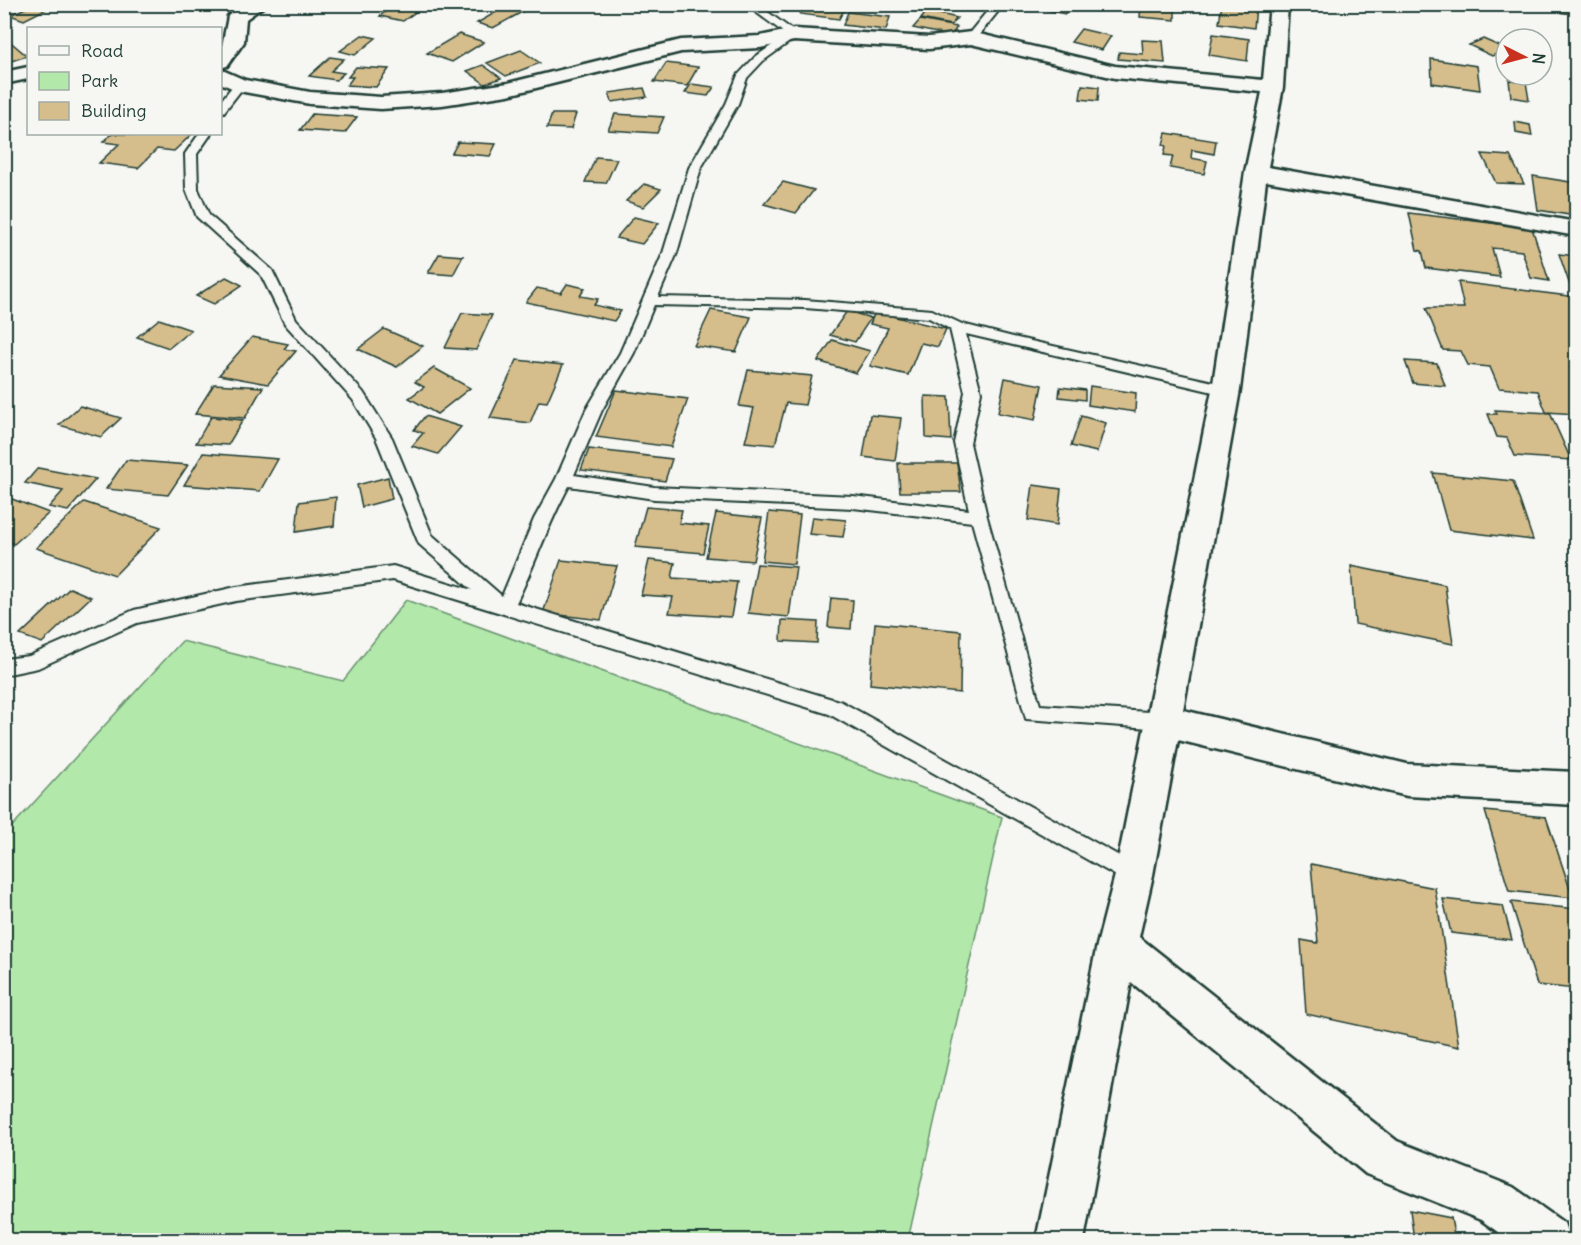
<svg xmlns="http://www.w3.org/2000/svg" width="1581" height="1245" font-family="Delius,sans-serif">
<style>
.green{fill:#b2e8aa;stroke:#68926f;stroke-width:1.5}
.building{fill:#d5bd8c;stroke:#1f3d34;stroke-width:1.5}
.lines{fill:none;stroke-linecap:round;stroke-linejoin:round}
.lane-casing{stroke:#1f3d34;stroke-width:4}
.street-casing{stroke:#1f3d34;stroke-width:5}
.lane{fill:#f6f6f2;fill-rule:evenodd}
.street{fill:#f6f6f2;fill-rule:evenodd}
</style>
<rect width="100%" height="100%" fill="#f6f6f2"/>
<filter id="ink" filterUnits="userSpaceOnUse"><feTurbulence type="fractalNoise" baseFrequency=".0167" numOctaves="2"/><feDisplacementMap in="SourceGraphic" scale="12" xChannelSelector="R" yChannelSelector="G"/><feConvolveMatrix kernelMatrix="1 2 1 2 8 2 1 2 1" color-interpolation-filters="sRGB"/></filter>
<g filter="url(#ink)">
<!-- green -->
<path class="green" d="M406,600L1002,817L908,1240H5V834L182,641L343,681Z"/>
<!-- building -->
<path class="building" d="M396,4H406L421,8L403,21L380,16Z
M806,4H847L839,19L800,14Z
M1039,4H1071L1065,14L1036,8Z
M1141,4H1175V20L1140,17Z
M1222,4L1256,7L1254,28L1219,23Z
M1556,4H1570L1573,14L1558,12Z
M32,5L46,9L24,20L10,15Z
M507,6L522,12L493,28L477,23Z
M927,11L957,18L951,25L921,19Z
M848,12L890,17L886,30L843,25Z
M920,20L957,27L951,36L913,28Z
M1081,29L1111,36L1102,50L1071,42Z
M459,34L484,42L452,62L427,53Z
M1213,34L1249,39L1247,61L1209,55Z
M362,35L376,38L355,55L340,51Z
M7,39L27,56L5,63L4,40Z
M1483,39L1506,49V50L1492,56L1469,45Z
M1142,40L1163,41L1165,63L1118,59L1119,52L1143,54Z
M521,50L540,63L506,76L487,63Z
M330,57L344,59L331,71L344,73L336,80L309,76Z
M1431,59L1477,66L1480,90L1432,83Z
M666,63L698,67L687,86L654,82Z
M483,65L501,78L485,84L467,71Z
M356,67L389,69L376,87L347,85L353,77H348Z
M1509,80L1526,82L1529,100L1511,97Z
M691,84L714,87L708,96L685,93Z
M1082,85L1099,87L1098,101L1080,99Z
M644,88L647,97L612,102L609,93Z
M312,114L357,117L345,133L300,130Z
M552,114H576L571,129L547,128Z
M615,114L664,117L657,133L608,130Z
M1515,122L1530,125L1532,136L1516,133Z
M1166,133L1216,141L1214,154L1192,150L1191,158L1207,161L1204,174L1170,168L1173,156L1164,155L1166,146L1163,145Z
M112,134H192L174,151L157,149L138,168L99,163L119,144L103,142Z
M458,142L496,144L490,156L452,153Z
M1482,154L1510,156L1524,184L1496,183Z
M596,157L617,159L606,183L585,182Z
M1533,176L1576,183V216L1538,210Z
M783,182L814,190L796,213L764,204Z
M644,184L661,189L643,207L626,201Z
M1409,213L1532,228L1549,281L1531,278L1522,251L1492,248L1500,277L1426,268L1422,251L1417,250Z
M634,217L659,223L642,244L616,238Z
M439,254L463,256L453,275L428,273Z
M1559,254L1576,256V294H1573Z
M226,277L242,285L214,304L196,296Z
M1458,282L1576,297V414L1546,412L1538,391L1499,388L1490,367L1468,365L1461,351L1443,350L1426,308H1464Z
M567,284L585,288L580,296L598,299L594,305L621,311L614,321L526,302L537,288L561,293Z
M711,310L751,317L736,352L694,346Z
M847,311L871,318L855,342L830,335Z
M875,312L946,329L938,347L921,343L908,375L870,366L888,328L870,324Z
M462,313L492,315L476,350L445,348Z
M159,319L191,330L169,348L137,337Z
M384,329L423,346L397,367L358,349Z
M252,337L288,344L284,349L296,351L268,384L219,375Z
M832,340L870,351L856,373L818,361Z
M517,360L563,365L547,402L539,401L530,423L490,418Z
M1405,361L1437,363L1445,386L1413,383Z
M434,368L470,388L437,414L409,398L424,387L415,382Z
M748,370L812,376L805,405L786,403L775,445L745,442L754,408L739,406Z
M1005,378L1042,385L1035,420L998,413Z
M214,384L263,387L245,418L195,414Z
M1090,386L1136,393L1135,412L1088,405Z
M1060,387L1085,390V400L1059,397Z
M616,390L688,399L671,447L596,437Z
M925,396L949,397L951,440L926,438Z
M80,406L121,418L101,437L59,425Z
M1495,410L1550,413L1571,460L1515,456L1507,438L1497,437L1488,414H1497Z
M870,415L901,418L895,461L863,457Z
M425,416L461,427L438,454L412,446L423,433L414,430Z
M1081,416L1106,423L1097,452L1071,446Z
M211,417L243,420L228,445L196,443Z
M589,449L672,459L665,481L581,470Z
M203,453L278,459L260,491L184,485Z
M126,460L188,465L168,495L106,489Z
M898,463H957L961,492H900Z
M38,468L96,479L68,511L49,507L63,491L25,483Z
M1433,473L1513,481L1533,540L1449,530Z
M388,477L392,499L362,507L357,485Z
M1033,485L1061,489L1057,525L1028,520Z
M336,497L334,526L296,532L299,502Z
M12,499L49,513L14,544L4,540V505Z
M84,502L161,527L115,575L36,548Z
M646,507L682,510L679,523L709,526L703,553L635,547Z
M769,512L800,515L794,564L762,561Z
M716,513L762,518L753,561L706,557Z
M812,517L846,520L843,537L809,534Z
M561,560L617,566L601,620L543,613Z
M649,560L675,563L672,578L737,582L731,617L669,613L673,597L641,595Z
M757,564L796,567L789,617L748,613Z
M1351,566L1445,585L1453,644L1355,624Z
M70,588L91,597L42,643L20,635Z
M831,598L853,600L851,629L828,627Z
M782,620L818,622L817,643L781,641Z
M875,623L961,631L960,693L870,684Z
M1485,811L1546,817L1573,898L1509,891Z
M1311,864L1435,888L1459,1047L1306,1014L1301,940L1318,943Z
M1443,899L1503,906L1512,940L1451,933Z
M1511,902L1576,909V989L1537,985Z
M1410,1210L1451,1218L1455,1240H1414Z"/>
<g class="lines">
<defs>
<path id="lane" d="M745,4H757L799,35L763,61L747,78L738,104L701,168L677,253L658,297L805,300L932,310L962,324L1013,337L1231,386L1234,390L1231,394L1226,395L966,334L981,392L970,443L987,517L1040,705L1164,713L1171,715L1174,721L1171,727L1164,729L1026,719L972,522L853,508L654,499L569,486C548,524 535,565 516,603L842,702L1141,868L1145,875L1141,882L1134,885L1127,882L829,714L393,580L236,601L137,623L38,668L4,675V659L29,656L134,610L236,587L393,566L472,590L419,544L376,438L353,400L285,324L261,275L197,217L186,189L185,154L199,134H211L197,154L198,189L209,215L272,270L296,319L363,392L392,438L432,535L502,596L534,519L556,479L586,410L620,353L663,253L689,168L726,104L738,75L755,57L787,35ZM654,305L805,308L929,318L950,329L965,392L954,443L969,510L853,496L654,487L574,475L602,410L634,353Z
M993,4H1004L975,40H967V36Z
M235,83L245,85L224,112L220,113V102Z"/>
<path id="street" d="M243,4H267L246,19L244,42L227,66L220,68C220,50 225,34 228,16Z
M1270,4H1288L1283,87L1268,167L1576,222V236L1266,181L1240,390L1183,710L1407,764L1576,772V805L1407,796L1178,740L1153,875L1139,937L1397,1141L1513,1187L1564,1223L1570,1240H1509L1481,1220L1366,1174L1131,982L1084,1240H1036L1097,945L1115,875L1212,390L1245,172L1262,92L1115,78L971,44L929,49L794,41L760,48L681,52L508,95L442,105L381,109L310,104L239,91L220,83V69L245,80L310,92L381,97L442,93L508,83L681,40L760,36L794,29L929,37L971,32L1115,66L1263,80Z
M28,67V79L4,84V72Z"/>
</defs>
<!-- lane casing -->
<use href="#lane" class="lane-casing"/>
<!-- street casing -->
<use href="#street" class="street-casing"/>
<!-- lane -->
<use href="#lane" class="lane"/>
<!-- street -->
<use href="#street" class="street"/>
</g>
</g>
<!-- margin -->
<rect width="1581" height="1245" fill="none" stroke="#f6f6f2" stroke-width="24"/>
<rect x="12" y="12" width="1557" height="1221" fill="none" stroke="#1f3d34" stroke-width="2" filter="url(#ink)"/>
<!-- legend -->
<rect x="27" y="27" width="195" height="108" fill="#f6f6f2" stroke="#a0aca6" stroke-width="1.5"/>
<rect x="39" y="46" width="30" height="9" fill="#f6f6f2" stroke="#a0aca6" stroke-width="1.5"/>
<text x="81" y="57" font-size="18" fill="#1f3d34">Road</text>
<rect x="39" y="72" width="30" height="18" fill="#b2e8aa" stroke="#a0aca6" stroke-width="1.5"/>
<text x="81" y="87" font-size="18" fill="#1f3d34">Park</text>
<rect x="39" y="102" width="30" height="18" fill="#d5bd8c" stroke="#a0aca6" stroke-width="1.5"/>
<text x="81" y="117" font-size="18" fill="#1f3d34">Building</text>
<!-- north arrow -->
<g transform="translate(1524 57) rotate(96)"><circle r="28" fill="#f6f6f2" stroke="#a0aca6" stroke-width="1.5"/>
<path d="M0-4.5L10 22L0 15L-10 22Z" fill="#c8321e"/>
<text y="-9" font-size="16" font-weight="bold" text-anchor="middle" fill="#1f3d34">N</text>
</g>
</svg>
